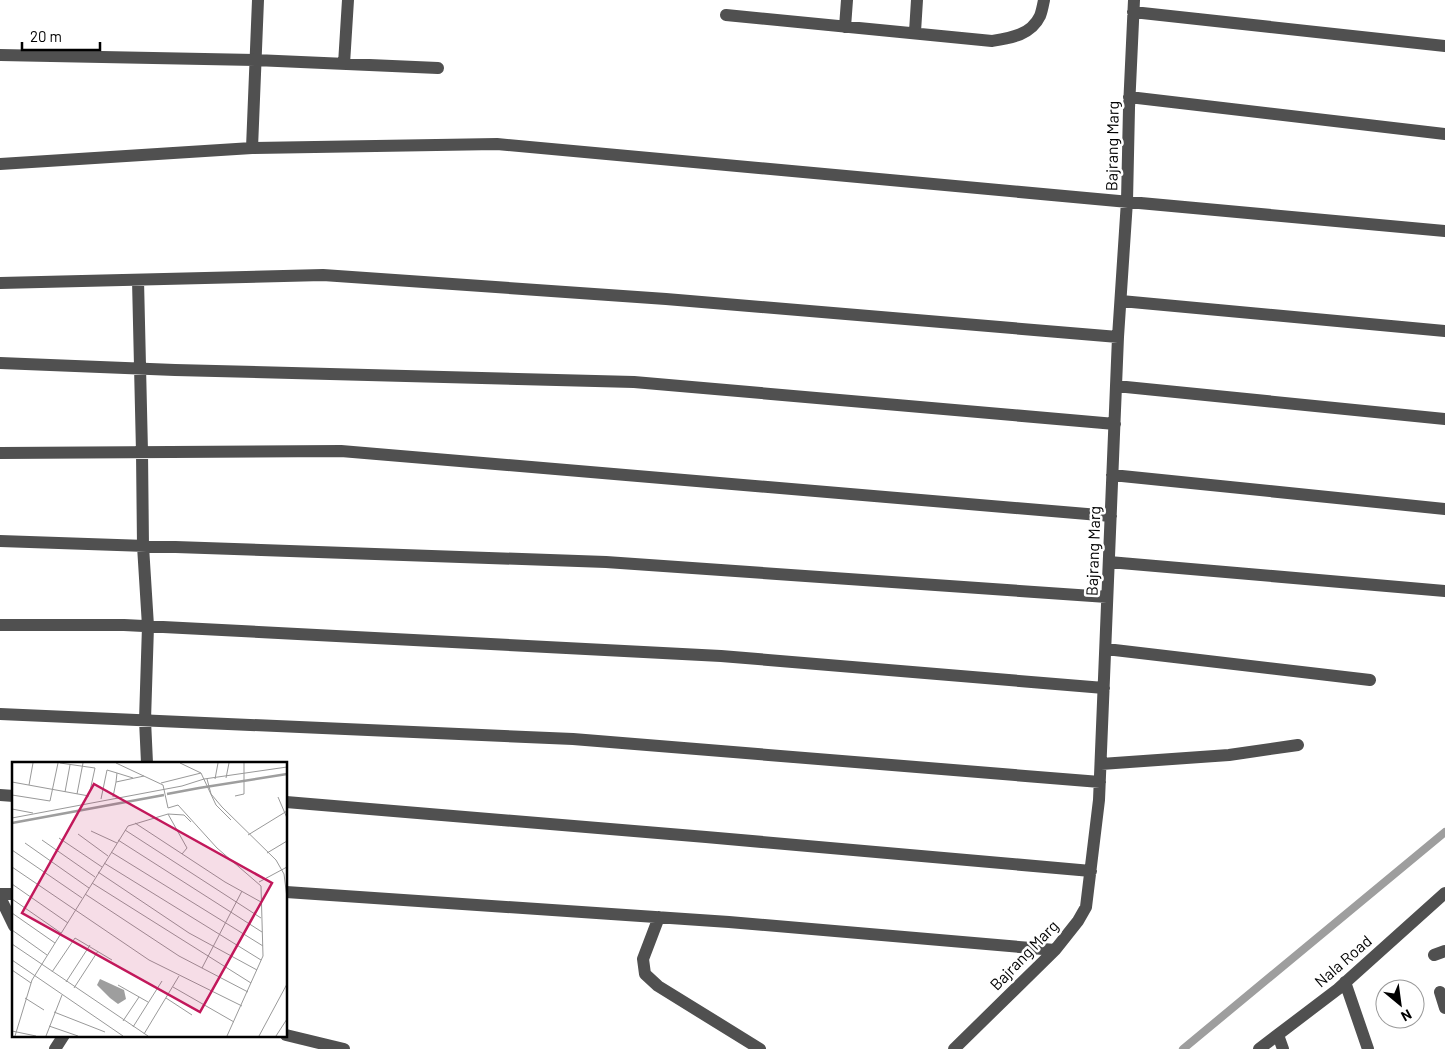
<svg xmlns="http://www.w3.org/2000/svg" width="1445" height="1049" font-family="Barlow,sans-serif">
<style>
.lines{fill:none;stroke-linecap:round;stroke-linejoin:round}
.stream{stroke:#9e9e9e;stroke-width:8}
.minor{stroke:#505050;stroke-width:12}
.labels{text-anchor:middle;stroke-width:5;stroke-linejoin:round;paint-order:stroke}
.street-label{font-size:16px;fill:#000;stroke:#fff}
.inset-river{fill:none;stroke:#9e9e9e;stroke-width:2.5}
.inset-road{fill:none;stroke:#999;stroke-width:1}
.view{fill:#c2185b;fill-opacity:0.15;stroke:#c2185b;stroke-width:2.5}
.inset-edge{fill:none;stroke:#000;stroke-width:2.5}
</style>
<rect width="100%" height="100%" fill="#fff"/>
<g class="lines">
<!-- stream -->
<path class="stream" d="M1183,1049L1445,832"/>
<!-- minor -->
<path class="minor" d="M1133,12L1445,46
M726,15L992,41C1011,38 1031,35 1040,16C1042,11 1043,5 1044,0
M845,27L847,0
M915,32L917,0
M0,55L255,60L438,68
M344,64L348,0
M1129,97L1445,134
M252,148L258,0
M0,164L252,148L497,144L1445,231
M138,280L142,452L143,546L148,626L145,720L147,763
M0,283L323,275L666,299L1118,337
M1121,301L1445,331
M0,363L175,370L634,382L1115,424
M1116,386L1445,419
M0,453L341,451L1111,516
M1112,475L1445,509
M0,541L606,562L1107,597
M1109,562L1445,591
M0,625H124L721,656L1104,688
M1106,649L1370,680
M0,714L573,739L1100,782
M1101,764L1229,755L1298,745
M0,795L14,796
M286,802L706,837L1091,871
M286,892L729,922L1055,950
M0,894H14
M0,897L14,926
M659,917L643,959L645,974L658,986L760,1049
M1434,955L1445,951
M1345,982L1368,1049
M1440,992L1445,1008
M286,1035L344,1049
M1278,1035L1283,1049
M55,1049L64,1035
M954,1049L1055,950L1078,921L1086,907L1099,800L1118,337L1127,201L1129,108L1134,0
M1259,1049L1338,989L1445,893"/>
</g>
<g class="labels">
<!-- street labels -->
<g class="street-label">
<text transform="translate(1112 146) rotate(-89)" y="6">Bajrang Marg</text>
<text transform="translate(1093 551) rotate(-88)" y="6">Bajrang Marg</text>
<text transform="translate(1024 955) rotate(-46)" y="6">Bajrang Marg</text>
<text transform="translate(1343 961) rotate(-41)" y="6">Nala Road</text>
</g>
</g>
<!-- overview -->
<g transform="translate(12 762)">
<rect width="275" height="275" fill="#fff"/>
<path d="M88,217L112,228L114,237L106,242L98,236L85,223Z" fill="#9e9e9e"/>
<path class="inset-river" d="M187,26L275,12M155,32L187,26M0,61L152,33"/>
<path class="inset-road" d="M48,1L83,6L78,29M104,1L151,23L156,46L166,43L205,86L249,124L251,194L215,274M168,1L189,11L204,43L219,58M214,16L217,1M195,17L199,32L210,45L264,98L272,112L275,136M203,17L206,1M0,20L77,34M104,20L105,11L121,16M149,21L189,11M17,23L21,1M53,30L58,3M65,32L71,1M0,33L38,39L46,1M223,34L232,32V1M101,35L104,20L132,14M266,35L275,56M89,37L95,8L105,11M0,47L21,51M156,52L175,86L170,92M0,56L170,24L192,17L275,5M123,61L213,120L249,140M113,68L249,156M79,69L105,81M66,72L96,94M236,73L275,49M47,76L90,105M30,78L83,115M106,78L250,170M13,81L77,126M0,88L70,136M99,90L251,184M255,91L275,79M92,101L249,198M0,105L137,198L230,244M86,110L177,171L245,208M247,120L275,105M80,121L239,221M0,122L56,161M73,132L167,194L236,230M0,137L49,171M0,151L43,181M0,168L35,193M0,182L136,274M0,198L111,274M190,206L230,129M0,208L19,221M40,210L63,176L100,198M54,220L78,183M106,223L136,240M161,225L222,260M62,226L86,189M13,236L32,248M154,236L180,253M42,250L93,270M111,259L127,235M37,264L66,274M121,265L150,219M0,269L24,274M132,272L167,214M3,274L20,218L116,64L156,52L172,53L179,60M34,274L50,233M247,274L275,222M264,274L275,257"/>
<path class="view" d="M82,22L260,121L188,250L10,151Z"/>
<rect width="275" height="275" class="inset-edge"/>
</g>
<!-- north arrow -->
<g transform="translate(1400 1004) rotate(151)"><circle r="24" fill="#ffffff" stroke="#999999"/>
<path d="M0-4L9 19L0 12L-9 19Z" fill="#000000"/>
<text y="-8" font-size="14" font-weight="bold" text-anchor="middle" fill="#000000">N</text>
</g>
<!-- scale -->
<path d="M22 42v8h78v-8" fill="none" stroke="#000000" stroke-width="2.5"/>
<text x="30" y="42" font-size="15" fill="#000000" stroke="#ffffff" stroke-width="4" paint-order="stroke">20 m</text>
</svg>
